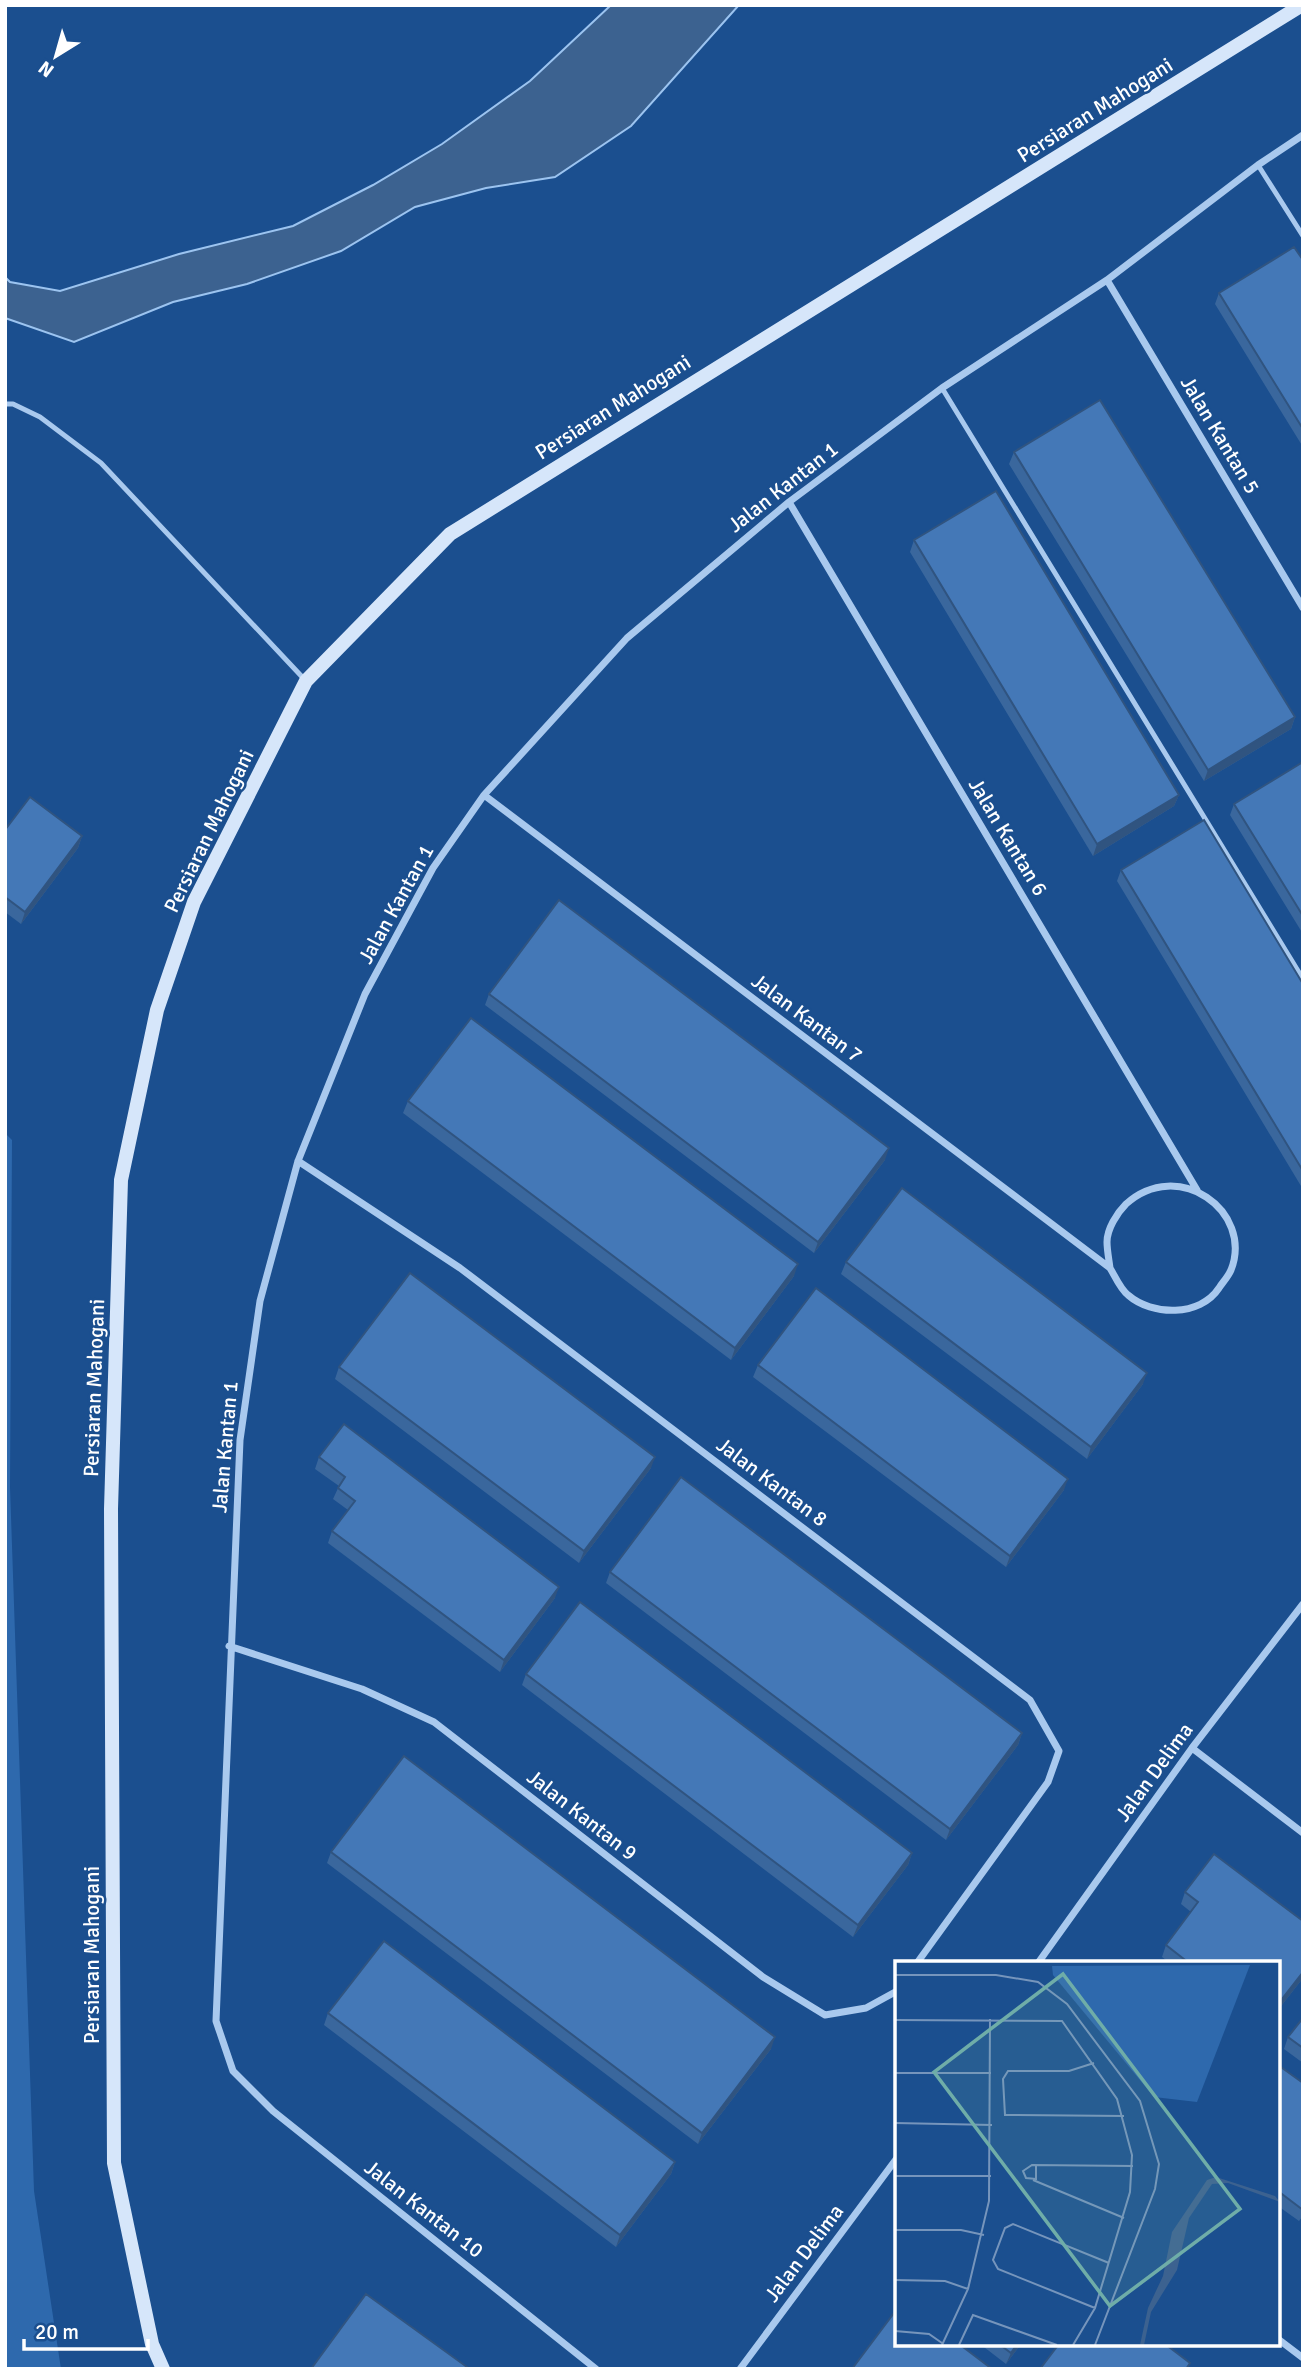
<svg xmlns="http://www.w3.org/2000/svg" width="1308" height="2374" font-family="Signika,sans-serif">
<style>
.green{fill:#2e69ad}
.water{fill:#3c6290;stroke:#9cc4f0;stroke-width:2}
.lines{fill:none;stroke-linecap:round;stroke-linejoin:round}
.service{stroke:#a9c9ee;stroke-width:5}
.minor{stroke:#a9c9ee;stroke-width:7}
.secondary{stroke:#d6e6fa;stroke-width:14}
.wall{fill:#3a679d}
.shaded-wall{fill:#305480}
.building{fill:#4478b7;stroke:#305480;stroke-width:2}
.labels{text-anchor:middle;stroke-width:5;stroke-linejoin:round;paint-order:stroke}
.street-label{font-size:21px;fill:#fff;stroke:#1b4f8f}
.inset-road{fill:none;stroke:#7695bc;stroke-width:2}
.view{fill:#6fada8;fill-opacity:0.15;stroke:#6fada8;stroke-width:3.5}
.inset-edge{fill:none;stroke:#fff;stroke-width:3.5}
</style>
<rect width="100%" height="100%" fill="#1b4f8f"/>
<!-- green -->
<path class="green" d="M5,1133L12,1140L10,1487L34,2191L61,2369H5Z"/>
<!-- water -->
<path class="water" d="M611,5H739L631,126L555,177L486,188L415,207L341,251L247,284L173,302L74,342L5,318V277L10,282L60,291L179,254L293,226L373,185L442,144L530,81Z"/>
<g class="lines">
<!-- service -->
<path class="service" d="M1258,165L1303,236
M942,388L1303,979
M5,404H13L40,417L101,463L306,681"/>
<!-- minor -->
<path class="minor" d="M1107,280L1303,608
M789,502L1197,1190
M484,795L1110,1268C1115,1276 1120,1289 1128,1295C1152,1316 1200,1317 1219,1288C1222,1283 1228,1277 1231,1270C1254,1211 1178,1157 1126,1204C1117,1213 1107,1229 1107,1242C1107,1250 1109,1260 1110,1268
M298,1161L460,1268L1030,1700L1059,1751L1048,1782L917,1963
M229,1646L362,1689L434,1722L763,1977L825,2015L866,2008L897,1991
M1192,1748L1303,1833
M1038,1963L1192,1748L1303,1604
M1278,2339L1303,2358
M596,2369L273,2111L233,2071L216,2021L240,1440L260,1301L298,1161L365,994L433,868L484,795L627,638L789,502L942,388L1107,280L1258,165L1303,135
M740,2369L897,2158"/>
<!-- secondary -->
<path class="secondary" d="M163,2369L152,2344L114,2163L111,1509L121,1180L157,1010L194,902L306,681L450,534L1302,5"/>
</g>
<!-- wall -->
<path class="wall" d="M1303,260V447L1215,304L1219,293Z
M1014,452L1295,717L1291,729L1204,781L1009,464Z
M914,540L1179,795L1174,806L1093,856L910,552Z
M1303,762V934L1230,815L1234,804Z
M5,830L82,836L78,848L21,924L5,912Z
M1121,870L1303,984V1185L1301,1186L1117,881Z
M489,994L885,1160L814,1253L485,1005Z
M408,1101L794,1276L731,1360L403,1113Z
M846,1262L1143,1384L1087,1459L841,1274Z
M758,1365L1064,1490L1006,1567L753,1377Z
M339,1367L651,1468L579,1563L335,1379Z
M319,1457L555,1598L500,1672L328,1543L332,1531L348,1510L333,1499L339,1486L315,1469Z
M610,1572L1022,1733L1018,1745L946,1840L606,1583Z
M526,1674L912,1853L908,1865L853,1937L522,1685Z
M331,1852L771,2049L698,2144L327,1863Z
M1185,1892L1303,1921V1978L1278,2010V1963H1170L1162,1957L1166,1945L1191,1912L1181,1904Z
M328,2013L675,2162L671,2174L616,2247L324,2025Z
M1303,2018V2063L1284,2049L1288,2037Z
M1278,2065L1303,2083V2216L1299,2221L1278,2206Z
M980,2344H1021L1006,2364Z"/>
<!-- shaded-wall -->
<path class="shaded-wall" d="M1295,717L1291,729L1204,781L1208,770Z
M1179,795L1174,806L1093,856L1097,844Z
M82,836L78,848L21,924L25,912Z
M889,1148L885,1160L814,1253L818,1242Z
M798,1264L794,1276L731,1360L735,1348Z
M1147,1373L1143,1384L1087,1459L1091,1447Z
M655,1457L651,1468L579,1563L584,1551Z
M1068,1479L1064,1490L1006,1567L1010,1556Z
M559,1587L555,1598L500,1672L504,1660Z
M1022,1733L1018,1745L946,1840L950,1829Z
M912,1853L908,1865L853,1937L858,1925Z
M1303,1972V1978L1278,2010V2004Z
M775,2037L771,2049L698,2144L702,2133Z
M675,2162L671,2174L616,2247L620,2235Z
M1017,2344H1021L1006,2364L1011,2353Z"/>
<!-- building -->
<path class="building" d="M1294,247L1303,260V429L1219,293Z
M1100,400L1295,717L1208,770L1014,452Z
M996,491L1179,795L1097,844L914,540Z
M1303,762V916L1234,804Z
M30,797L82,836L25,912L5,897V830Z
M1204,820L1303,984V1171L1121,870Z
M559,900L889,1148L818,1242L489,994Z
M471,1018L798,1264L735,1348L408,1101Z
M902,1188L1147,1373L1091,1447L846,1262Z
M410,1273L655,1457L584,1551L339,1367Z
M816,1288L1068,1479L1010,1556L758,1365Z
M344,1424L559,1587L504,1660L332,1531L355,1501L338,1488L345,1477L319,1457Z
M681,1477L1022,1733L950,1829L610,1572Z
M580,1602L912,1853L858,1925L526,1674Z
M404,1756L775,2037L702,2133L331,1852Z
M1214,1854L1303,1921V1972L1278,2004V1963H1189L1166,1945L1198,1902L1185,1892Z
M384,1941L675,2162L620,2235L328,2013Z
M1303,2018V2048L1288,2037Z
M1278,2065L1303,2083V2210L1278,2191Z
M366,2294L467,2367L465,2369H311Z
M897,2309V2344H959L992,2369H852Z
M999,2344H1017L1011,2353Z
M1059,2344H1165L1190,2363L1186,2369H1040Z"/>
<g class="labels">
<!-- street labels -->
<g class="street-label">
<text transform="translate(1095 110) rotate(-32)" y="7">Persiaran Mahogani</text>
<text transform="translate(613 407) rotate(-32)" y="7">Persiaran Mahogani</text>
<text transform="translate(1220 435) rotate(59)" y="7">Jalan Kantan 5</text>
<text transform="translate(783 487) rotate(-38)" y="7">Jalan Kantan 1</text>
<text transform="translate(209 831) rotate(-64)" y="7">Persiaran Mahogani</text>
<text transform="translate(1008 837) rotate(59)" y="7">Jalan Kantan 6</text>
<text transform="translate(396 904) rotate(-61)" y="7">Jalan Kantan 1</text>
<text transform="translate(807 1018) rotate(37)" y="7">Jalan Kantan 7</text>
<text transform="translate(94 1388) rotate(-88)" y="7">Persiaran Mahogani</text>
<text transform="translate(225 1447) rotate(-85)" y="7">Jalan Kantan 1</text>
<text transform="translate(772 1482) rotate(37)" y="7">Jalan Kantan 8</text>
<text transform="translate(1154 1772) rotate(-54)" y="7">Jalan Delima</text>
<text transform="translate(582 1815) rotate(38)" y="7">Jalan Kantan 9</text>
<text transform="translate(92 1955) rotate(-90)" y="7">Persiaran Mahogani</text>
<text transform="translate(424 2209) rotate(38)" y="7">Jalan Kantan 10</text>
<text transform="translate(804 2253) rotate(-53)" y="7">Jalan Delima</text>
</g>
</g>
<!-- overview -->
<g transform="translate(895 1961)">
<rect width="385" height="385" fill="#1b4f8f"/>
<path d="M355,4L302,141L259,136L158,14L157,5Z" fill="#2e69ad"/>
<path d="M321,216L380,235L385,241L333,222L317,223L294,257L282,309L256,351L249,384H245L253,347L268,315L277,271L312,219Z" fill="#3c6290"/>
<path class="inset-road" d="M0,14H101L143,21L172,43L245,140L264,203L260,228L200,384M0,59L167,60L222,138L237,194L235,231L200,347L178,384M199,102L174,110H113L108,118L110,154L229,155M0,112H96M0,162L97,164M141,205V218L131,217L128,210L137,204L238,205M0,215H96M138,219L229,257M0,269H66L89,274M0,319L50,320L73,328M200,347L103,308L98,299L110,267L118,263L214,302M0,370L34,373L47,382M47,384L73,328L94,240L95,58M64,384L78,354L162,384"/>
<path class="view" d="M168,13L345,248L215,345L39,111Z"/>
<rect width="385" height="385" class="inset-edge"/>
</g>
<!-- border -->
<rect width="1308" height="2374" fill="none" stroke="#ffffff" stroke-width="14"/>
<!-- north arrow -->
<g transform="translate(56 56) rotate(217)" stroke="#1b4f8f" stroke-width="5" paint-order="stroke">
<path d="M0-5L12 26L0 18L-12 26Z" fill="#ffffff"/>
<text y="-10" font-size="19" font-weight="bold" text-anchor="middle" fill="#ffffff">N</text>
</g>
<!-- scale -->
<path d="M24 2339v10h124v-10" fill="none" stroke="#ffffff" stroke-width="3.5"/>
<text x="35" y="2339" font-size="21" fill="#ffffff" stroke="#1b4f8f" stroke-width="5" paint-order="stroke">20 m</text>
</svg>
